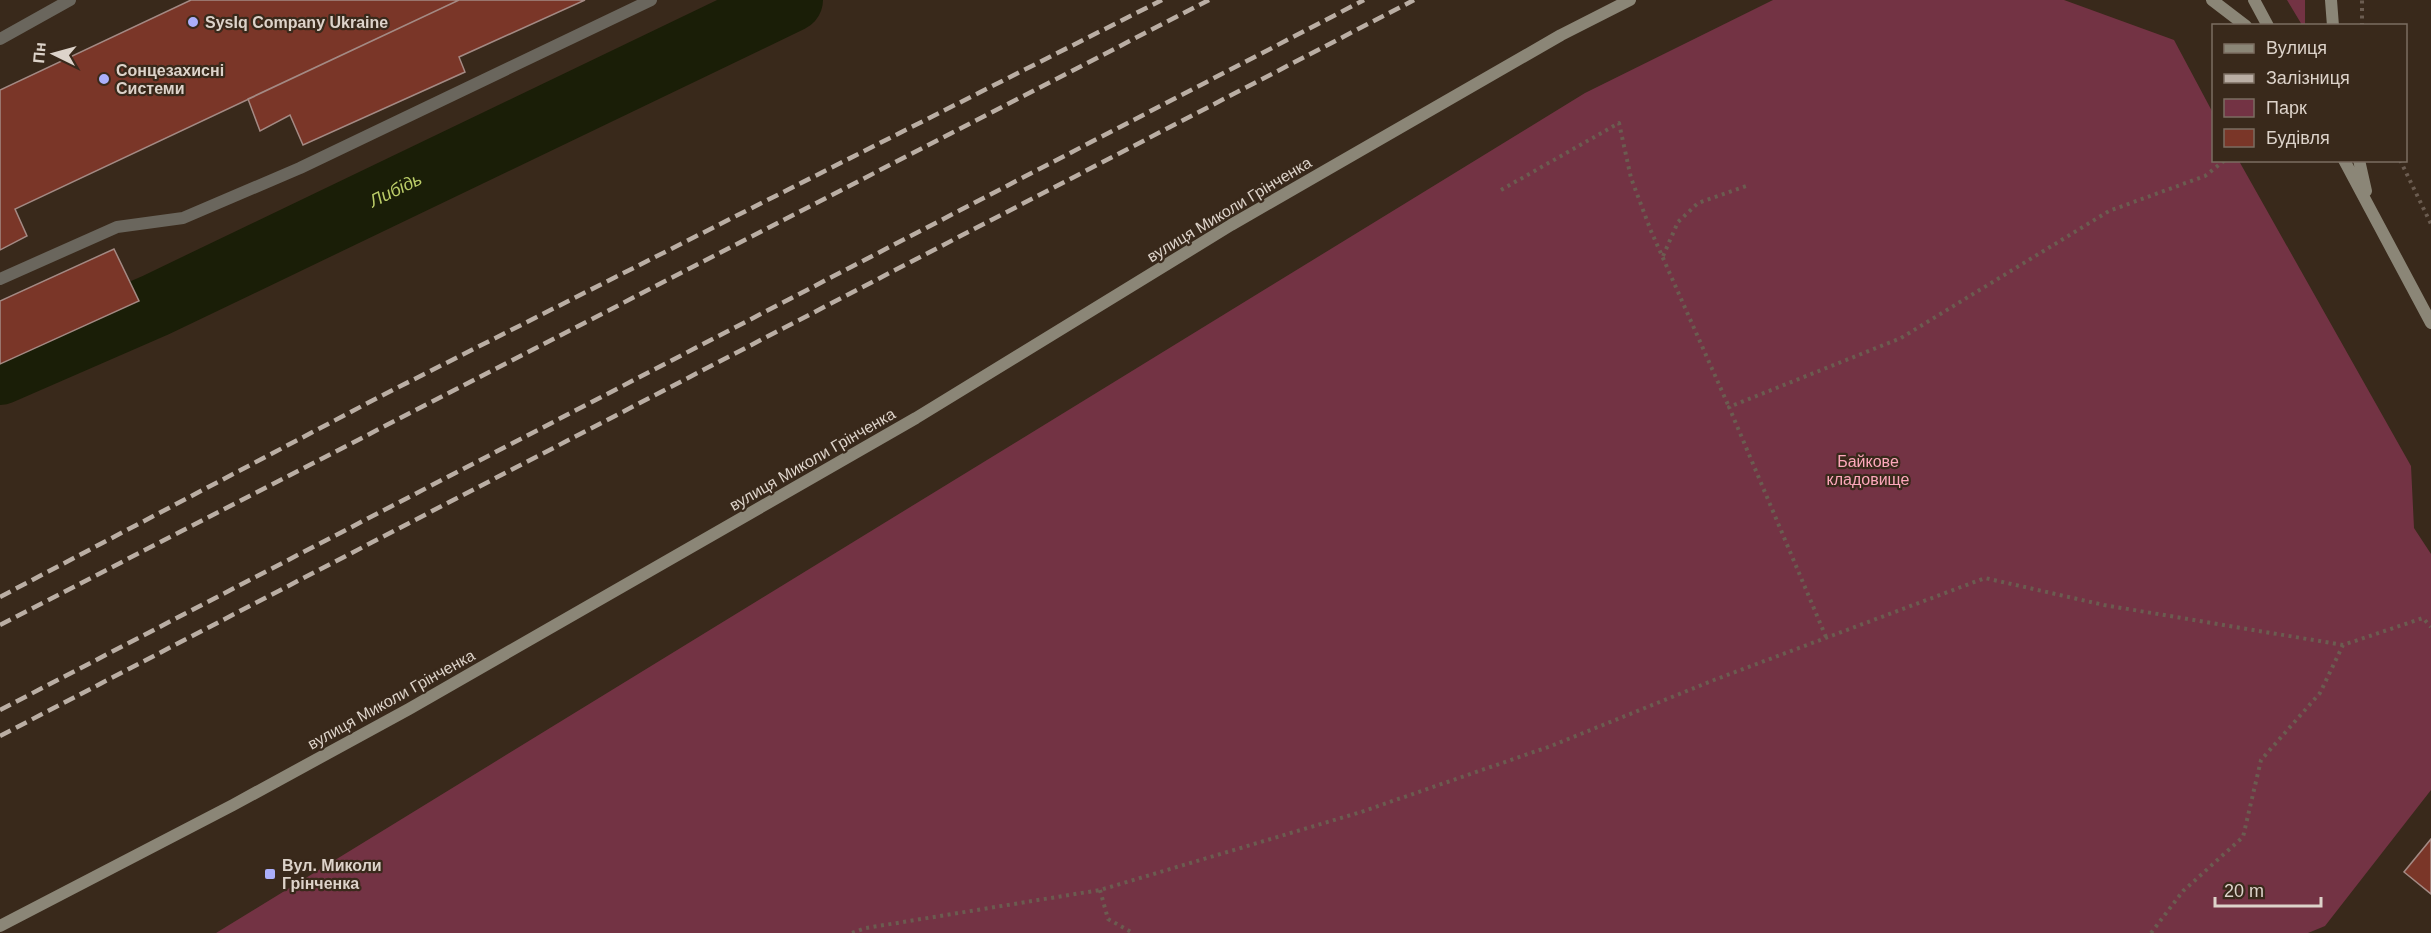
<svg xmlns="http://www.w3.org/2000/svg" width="2431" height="933" font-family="Helvetica,sans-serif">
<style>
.green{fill:#733344}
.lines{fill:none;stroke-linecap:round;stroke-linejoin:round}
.river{stroke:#1a1e07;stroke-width:64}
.building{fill:#7a3628;stroke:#a48a84;stroke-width:1.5}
.path{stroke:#6b5c50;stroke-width:4;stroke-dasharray:3 4.5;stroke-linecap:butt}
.lane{stroke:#6a665d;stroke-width:12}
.secondary{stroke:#8b8677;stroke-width:12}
.rail{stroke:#baaea4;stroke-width:4.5;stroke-dasharray:12 6;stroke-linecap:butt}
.poi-dot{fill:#abaffb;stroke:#39291b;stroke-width:2}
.labels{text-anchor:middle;stroke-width:4.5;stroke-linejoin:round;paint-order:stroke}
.poi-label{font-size:16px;font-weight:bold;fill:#ddd3ca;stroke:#39291b;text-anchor:start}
.street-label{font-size:16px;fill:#ddd3ca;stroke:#39291b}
.park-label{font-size:16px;fill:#fda8bb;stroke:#39291b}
.water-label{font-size:18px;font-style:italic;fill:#bbcc68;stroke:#39291b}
</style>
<rect width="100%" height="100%" fill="#39291b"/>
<!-- green -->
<path class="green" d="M1773,0H2064L2174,40L2213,113L2214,160L2239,161L2411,466L2414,528L2431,554V790L2325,926L2308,933H216L1585,93Z
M2287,0H2305V25H2302Z"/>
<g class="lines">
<!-- river -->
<path class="river" id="s1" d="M0,373L156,305L791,0"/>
</g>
<!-- building -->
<path class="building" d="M191,0H459L15,209L27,236L0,250V90Z
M459,0H585L459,57L465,72L303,145L290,115L260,131L248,99Z
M114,249L139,301L0,364V301Z
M2431,839V894L2404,872Z"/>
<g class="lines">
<!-- path -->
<path class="path" d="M2362,26V0
M2400,160L2431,224
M1501,190L1619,123L1631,178L1651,231L1729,407
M1663,256L1678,222L1698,203L1746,186
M1826,637L1729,407L1901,338L2109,211L2205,176L2225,160
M1100,890L1108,919L1133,933
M852,933L866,928L1100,890L1361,812L1551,746L1714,680L1985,578L2104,605L2343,645
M2151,933L2183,891L2243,837L2261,760L2320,693L2343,645L2423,618L2431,627"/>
<!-- lane -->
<path class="lane" d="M0,39L70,0
M0,279L117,227L183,218L300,168L651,0"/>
<!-- secondary -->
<path class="secondary" d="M2212,0L2246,26
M2254,0L2268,26
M2331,0L2333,26
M2344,160L2431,323
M2359,160L2366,191
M0,926L233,805L409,709L916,418L1231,225L1561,35L1630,0"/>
<!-- rail -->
<path class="rail" d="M0,597L381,396L1162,0
M0,625L1209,0
M0,710L1364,0
M0,736L1414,0"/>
</g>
<!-- markers -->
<g class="poi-dot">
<circle cx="193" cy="22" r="6"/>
<circle cx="104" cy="79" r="6"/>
<rect x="264" y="868" width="12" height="12" rx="3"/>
</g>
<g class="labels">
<!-- poi labels -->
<g class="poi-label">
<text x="205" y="28">SysIq Company Ukraine</text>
<text x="116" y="76">Сонцезахисні<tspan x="116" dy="18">Системи</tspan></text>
<text x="282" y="871">Вул. Миколи<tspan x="282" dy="18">Грінченка</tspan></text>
</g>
<!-- street labels -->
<g class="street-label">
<text transform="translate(1229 209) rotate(-31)" y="6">вулиця Миколи Грінченка</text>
<text transform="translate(812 459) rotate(-30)" y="6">вулиця Миколи Грінченка</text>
<text transform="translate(391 699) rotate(-29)" y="6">вулиця Миколи Грінченка</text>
</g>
<!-- park labels -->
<g class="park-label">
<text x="1868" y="467">Байкове<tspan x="1868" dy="18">кладовище</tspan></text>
</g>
<!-- water labels -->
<g class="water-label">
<text dy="6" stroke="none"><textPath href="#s1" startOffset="436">Либідь</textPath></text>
</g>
</g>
<!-- legend -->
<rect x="2212" y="24" width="195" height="138" fill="#39291b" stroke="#7b6d61" stroke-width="1.5"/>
<rect x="2224" y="44" width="30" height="9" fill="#8b8677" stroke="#7b6d61" stroke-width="1.5"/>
<text x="2266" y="54" font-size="18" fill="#ddd3ca">Вулиця</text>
<rect x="2224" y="74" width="30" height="9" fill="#baaea4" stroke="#7b6d61" stroke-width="1.5"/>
<text x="2266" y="84" font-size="18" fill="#ddd3ca">Залізниця</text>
<rect x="2224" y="99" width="30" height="18" fill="#733344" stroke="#7b6d61" stroke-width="1.5"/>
<text x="2266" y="114" font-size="18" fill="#ddd3ca">Парк</text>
<rect x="2224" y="129" width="30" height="18" fill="#7a3628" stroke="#7b6d61" stroke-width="1.5"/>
<text x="2266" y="144" font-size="18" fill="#ddd3ca">Будівля</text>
<!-- north arrow -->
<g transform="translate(54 54) rotate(275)" stroke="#39291b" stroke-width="4.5" paint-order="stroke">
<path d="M0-4.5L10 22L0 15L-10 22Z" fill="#ddd3ca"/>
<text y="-9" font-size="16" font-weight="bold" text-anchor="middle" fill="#ddd3ca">Пн</text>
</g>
<!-- scale -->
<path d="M2215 897v9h106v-9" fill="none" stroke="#ddd3ca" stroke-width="3"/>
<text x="2224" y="897" font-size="18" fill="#ddd3ca" stroke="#39291b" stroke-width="4.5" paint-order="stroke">20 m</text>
</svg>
